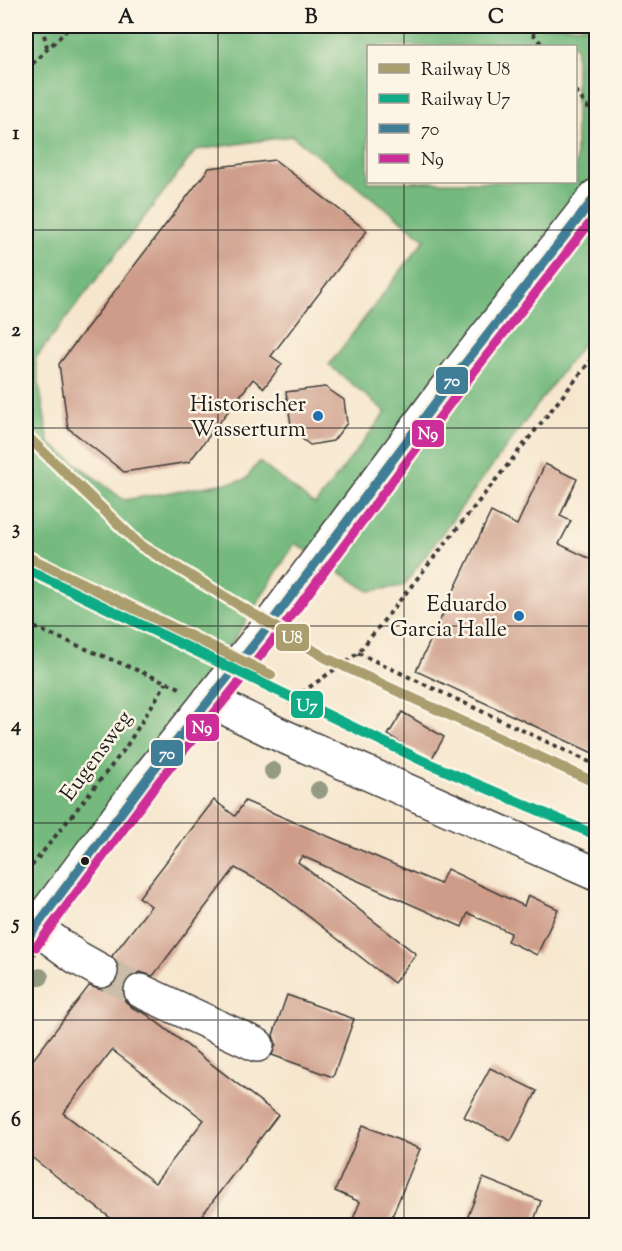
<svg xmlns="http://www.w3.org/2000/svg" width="622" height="1251" font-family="'Sorts Mill Goudy',serif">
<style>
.forest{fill:#75b97e;stroke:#486a4d;stroke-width:1.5;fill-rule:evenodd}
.building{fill:#ce9c89;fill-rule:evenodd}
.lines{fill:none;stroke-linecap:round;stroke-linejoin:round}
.minor-tunnel{stroke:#cabeaa;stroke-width:33;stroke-dasharray:33 16;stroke-linecap:butt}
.minor-casing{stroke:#3d3a37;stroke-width:36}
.major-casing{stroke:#3d3a37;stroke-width:36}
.path{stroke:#3d3a37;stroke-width:4;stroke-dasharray:4.5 4.5;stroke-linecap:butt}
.minor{stroke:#fff;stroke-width:33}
.major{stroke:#fff;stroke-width:33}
.bus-1-casing{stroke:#fcf5e5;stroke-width:14}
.bus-2-casing{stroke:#fcf5e5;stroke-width:14}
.bus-1{stroke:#407e98;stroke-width:9}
.bus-2{stroke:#cd2d98;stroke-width:9}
.rail-1-casing{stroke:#fcf5e5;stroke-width:15}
.rail-2-casing{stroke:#fcf5e5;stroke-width:15}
.rail-1{stroke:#aa9d6e;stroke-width:10}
.rail-2{stroke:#0fac87;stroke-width:10}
.tree{fill:#959b83}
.grid{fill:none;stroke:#1c1c1c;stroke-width:1.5;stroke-opacity:0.55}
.poi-dot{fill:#1f6fb2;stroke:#fcf5e5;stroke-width:2}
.bus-dot{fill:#1c1c1c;stroke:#fcf5e5;stroke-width:2}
.labels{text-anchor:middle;stroke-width:5;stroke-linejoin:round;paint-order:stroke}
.poi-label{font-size:22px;fill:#1c1c1c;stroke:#fcf5e5;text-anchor:end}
.street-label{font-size:22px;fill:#1c1c1c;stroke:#fcf5e5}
.line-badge{stroke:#fcf5e5;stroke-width:2}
.badge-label{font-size:16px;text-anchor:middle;font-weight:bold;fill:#fff}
.neatline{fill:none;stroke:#1c1c1c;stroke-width:2}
.grid-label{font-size:20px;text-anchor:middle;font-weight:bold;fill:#1c1c1c}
</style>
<rect width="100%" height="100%" fill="#fcf5e5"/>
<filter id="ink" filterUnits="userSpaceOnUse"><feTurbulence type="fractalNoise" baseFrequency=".0167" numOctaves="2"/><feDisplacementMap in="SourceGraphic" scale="12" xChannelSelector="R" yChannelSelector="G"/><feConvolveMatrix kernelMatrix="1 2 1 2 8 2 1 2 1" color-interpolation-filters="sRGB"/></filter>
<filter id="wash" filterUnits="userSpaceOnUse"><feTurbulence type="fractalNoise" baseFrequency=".008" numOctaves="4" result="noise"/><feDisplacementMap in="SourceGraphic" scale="24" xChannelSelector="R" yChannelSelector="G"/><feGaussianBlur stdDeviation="1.35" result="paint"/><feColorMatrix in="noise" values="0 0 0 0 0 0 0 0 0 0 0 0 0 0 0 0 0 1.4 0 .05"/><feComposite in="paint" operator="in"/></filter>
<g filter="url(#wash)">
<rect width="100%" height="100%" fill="#f6e6cd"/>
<!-- forest -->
<path class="forest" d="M26,26H596V326L403,586L369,591L295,543L190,709L26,919ZM368,46H576V182H368ZM292,136L425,239L329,365L386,412L315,505L259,462L245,480L124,500L49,443L35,359L196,150Z"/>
<g id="blocks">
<!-- building -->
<path class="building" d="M275,160L367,231L271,356L282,364L264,388L253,379L189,462L124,472L68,428L59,364L209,168Z
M325,387L344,400L347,423L333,441L310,445L292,431L286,392Z
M545,464L577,479L560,516L571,521L559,544L597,562V755L416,671L491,512L517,525Z
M402,712L444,737L431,760L388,735Z
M214,800L235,816L245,801L440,884L447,869L524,906L528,895L558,909L537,955L507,941L511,933L468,913L462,927L302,856L298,862L416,954L394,983L272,888L235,868L153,976L140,972L131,975L124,984L122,993L125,1001L133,1008L146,1014L278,1115L194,1226H121L26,1153V1069L89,986L102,990L110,987L117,981L120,970L112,956L151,906L139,897ZM112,1050L204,1120L155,1183L63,1113Z
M287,995L354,1019L333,1077L272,1055L276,1044L273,1035Z
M490,1068L537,1091L511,1141L464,1117Z
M363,1125L420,1149L388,1226H350L360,1202L335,1191Z
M483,1178L541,1201L532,1226H493L468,1216Z"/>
</g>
</g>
<g filter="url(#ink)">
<use href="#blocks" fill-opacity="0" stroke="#3d3a37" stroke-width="1.5"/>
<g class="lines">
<!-- minor-tunnel -->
<path class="minor-tunnel" d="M101,971L141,991"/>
<defs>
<path id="minor" d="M209,700L276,733L596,874
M35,927L76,957L101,971
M141,991L257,1045"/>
<path id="major" d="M26,940L151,773L271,623L456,375L596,196"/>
</defs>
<!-- minor casing -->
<use href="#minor" class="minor-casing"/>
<!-- major casing -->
<use href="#major" class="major-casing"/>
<!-- path -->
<path class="path" d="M42,26L47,47
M527,26L543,46
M26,70L71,26
M576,91L596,119
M26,624L180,688
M358,653L596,765
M287,703L358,653L596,354
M26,873L124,750L166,683"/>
<!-- minor -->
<use href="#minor" class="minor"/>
<!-- major -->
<use href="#major" class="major"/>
<defs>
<path id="bus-1" d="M26,940L151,773L271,623L456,375L596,196"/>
<path id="bus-2" d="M36,947L160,780L281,630L466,382L596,215"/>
</defs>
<!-- bus-1 casing -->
<use href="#bus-1" class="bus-1-casing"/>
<!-- bus-2 casing -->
<use href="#bus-2" class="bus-2-casing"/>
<!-- bus-1 -->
<use href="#bus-1" class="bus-1"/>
<!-- bus-2 -->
<use href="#bus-2" class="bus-2"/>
<defs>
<path id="rail-1" d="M26,435L140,545L326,658L596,783
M26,556L271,675"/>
<path id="rail-2" d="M26,569L423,761L591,833"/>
</defs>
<!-- rail-1 casing -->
<use href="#rail-1" class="rail-1-casing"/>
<!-- rail-2 casing -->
<use href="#rail-2" class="rail-2-casing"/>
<!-- rail-1 -->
<use href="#rail-1" class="rail-1"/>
<!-- rail-2 -->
<use href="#rail-2" class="rail-2"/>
</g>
<!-- trees -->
<g class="tree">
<circle cx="273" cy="771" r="9"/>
<circle cx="319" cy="790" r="9"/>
<circle cx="40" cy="977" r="9"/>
</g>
</g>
<!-- grid -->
<path class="grid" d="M218,26V1226M404,26V46M404,182V1226M26,230H596M26,428H596M26,626H596M26,823H596M26,1020H596"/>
<!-- markers -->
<g class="poi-dot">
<circle cx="318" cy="416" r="6"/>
<circle cx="519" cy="616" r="6"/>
</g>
<circle class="bus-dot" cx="85" cy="861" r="5"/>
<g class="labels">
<!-- poi labels -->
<g class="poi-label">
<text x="306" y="411">Historischer<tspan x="306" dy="25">Wasserturm</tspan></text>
<text x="507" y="611">Eduardo<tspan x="507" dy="25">Garcia Halle</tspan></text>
</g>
<!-- street labels -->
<g class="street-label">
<text transform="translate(95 755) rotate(-54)" y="8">Eugensweg</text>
</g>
</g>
<g class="line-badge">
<rect x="435" y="366" width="34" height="29" rx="6" fill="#407e98"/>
<rect x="411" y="419" width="34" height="29" rx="6" fill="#cd2d98"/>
<rect x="275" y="623" width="35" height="29" rx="6" fill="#aa9d6e"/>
<rect x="290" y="690" width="34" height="29" rx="6" fill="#0fac87"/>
<rect x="185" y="713" width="35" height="29" rx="6" fill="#cd2d98"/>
<rect x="150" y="739" width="34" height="28" rx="6" fill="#407e98"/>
</g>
<g class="badge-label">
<text x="452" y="386">70</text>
<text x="428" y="439">N9</text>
<text x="292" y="643">U8</text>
<text x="307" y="711">U7</text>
<text x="202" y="733">N9</text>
<text x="167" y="759">70</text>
</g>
<!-- margin -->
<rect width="622" height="1251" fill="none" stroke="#fcf5e5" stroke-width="66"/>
<!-- legend -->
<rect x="367" y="45" width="210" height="138" fill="#fcf5e5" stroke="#a29e95" stroke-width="1.5"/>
<rect x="379" y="64" width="30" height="9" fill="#aa9d6e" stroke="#a29e95" stroke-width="1.5"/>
<text x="421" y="75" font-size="18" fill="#1c1c1c">Railway U8</text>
<rect x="379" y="94" width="30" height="9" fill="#0fac87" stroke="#a29e95" stroke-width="1.5"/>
<text x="421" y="105" font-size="18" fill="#1c1c1c">Railway U7</text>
<rect x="379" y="124" width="30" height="9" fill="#407e98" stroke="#a29e95" stroke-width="1.5"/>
<text x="421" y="135" font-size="18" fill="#1c1c1c">70</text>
<rect x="379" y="154" width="30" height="9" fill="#cd2d98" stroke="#a29e95" stroke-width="1.5"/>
<text x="421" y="165" font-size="18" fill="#1c1c1c">N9</text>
<rect x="33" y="33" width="556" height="1185" class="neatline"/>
<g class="grid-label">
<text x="126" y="23">A</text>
<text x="311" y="23">B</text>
<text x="496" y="23">C</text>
<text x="16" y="139">1</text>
<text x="16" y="336">2</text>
<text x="16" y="534">3</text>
<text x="16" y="731">4</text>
<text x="16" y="929">5</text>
<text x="16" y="1126">6</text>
</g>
</svg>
